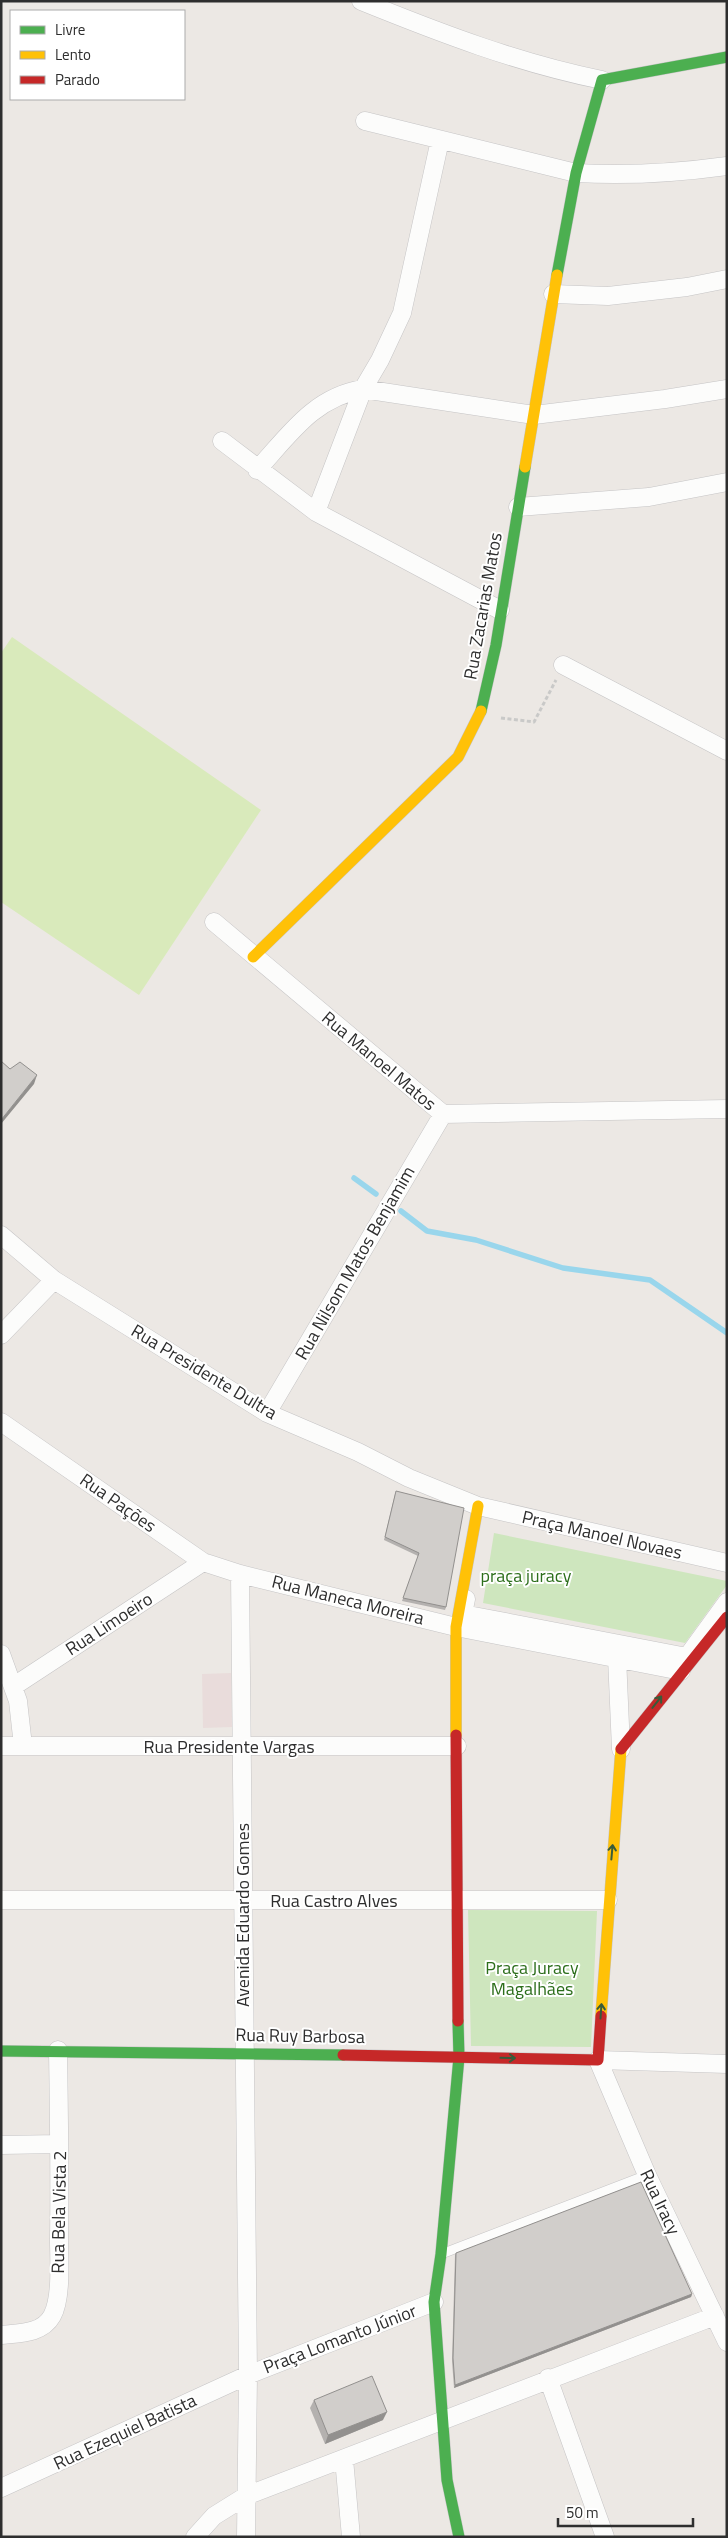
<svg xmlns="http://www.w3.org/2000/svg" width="728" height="2538" font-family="'Titillium Web',sans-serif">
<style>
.medical{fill:#e9dcdb}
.park{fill:#cee6be}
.pitch{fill:#d9eabb}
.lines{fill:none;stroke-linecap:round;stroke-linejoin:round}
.stream{stroke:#99d6ec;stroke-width:5.5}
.lane-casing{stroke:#c5c4c5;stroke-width:10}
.street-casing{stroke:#c5c4c5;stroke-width:19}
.fast-casing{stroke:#c5c4c5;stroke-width:12}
.slow-casing{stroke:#c5c4c5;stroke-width:12}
.jam-casing{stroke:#c5c4c5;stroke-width:12}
.path{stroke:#c9c9c8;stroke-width:3;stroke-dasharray:4 2.5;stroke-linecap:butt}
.lane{stroke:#fcfcfb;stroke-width:9}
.street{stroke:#fcfcfb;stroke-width:18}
.fast{stroke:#4caf50;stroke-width:11}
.slow{stroke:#ffc107;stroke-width:11}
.jam{stroke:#c62828;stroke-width:11}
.wall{fill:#b4b1af}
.shaded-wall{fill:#92908e}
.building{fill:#d1cecb;stroke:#92908e}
.oneway{stroke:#385b3a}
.labels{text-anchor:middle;stroke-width:4;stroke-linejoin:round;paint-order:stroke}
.street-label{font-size:18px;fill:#2e2e2e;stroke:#fff}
.park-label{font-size:18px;fill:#2c6e1b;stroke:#fff}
</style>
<rect width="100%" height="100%" fill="#ece8e4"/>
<!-- medical -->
<path class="medical" d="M231,1673L232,1727L203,1728L202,1674Z"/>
<!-- park -->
<path class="park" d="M494,1533L727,1581V1585L685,1643L483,1603Z
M468,1910L597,1911L591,2047L471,2046Z"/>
<!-- pitch -->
<path class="pitch" d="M12,637L261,810L139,995L1,902V653Z"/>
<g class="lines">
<!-- stream -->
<path class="stream" d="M354,1178L376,1194
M401,1211L427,1231L476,1240L563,1268L650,1280L727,1333"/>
<defs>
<path id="lane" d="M444,2253L647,2175"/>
<path id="street" d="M361,1C440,33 518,63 602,80
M365,121L576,173C627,176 676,173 727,166
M553,294L608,296L687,287L727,279
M222,441L316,512L500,610
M257,470C289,435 314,397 363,389L534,415L665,399L727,389
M518,507L649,497L727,482
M316,512L363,389L380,360L402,313L440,140
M563,665L727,751
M214,922L443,1114L727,1109
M1,1235L54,1280L267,1413L358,1452L409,1478L478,1506L727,1563
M1,1335L54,1280
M267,1413L443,1114
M1,1422L203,1562L240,1574L456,1627L681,1671
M240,1574L248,2375L246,2537
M466,1599L463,1614L687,1657L727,1602
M1,1654L18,1701L23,1746
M617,1657L621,1749
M14,1686L203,1562
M1,1746H457
M1,1900H608
M727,2064L598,2060L647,2175L727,2342
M1,2145L59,2144
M1,2335C19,2333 42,2334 52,2316C62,2298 59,2260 59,2240C60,2177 59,2113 58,2050
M548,2378L605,2537
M344,2459L351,2537
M1,2488L248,2375L434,2302
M195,2537L214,2516L246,2496L715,2316"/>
<path id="fast" d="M557,275L576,173L602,80L727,57
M481,711L496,645L525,467
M458,2021L459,2057L441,2254L434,2302L447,2480L459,2537
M1,2051L343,2055"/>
<path id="slow" d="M525,467L557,275
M253,957L458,757L481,711
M456,1735V1627L478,1506
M601,2016L621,1749"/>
<path id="jam" d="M456,1735L458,2021
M621,1749L727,1617
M343,2055L598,2060L601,2016"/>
</defs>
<!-- lane casing -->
<use href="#lane" class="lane-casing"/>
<!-- street casing -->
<use href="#street" class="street-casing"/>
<!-- fast casing -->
<use href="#fast" class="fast-casing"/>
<!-- slow casing -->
<use href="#slow" class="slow-casing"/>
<!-- jam casing -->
<use href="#jam" class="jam-casing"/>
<!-- path -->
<path class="path" d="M501,718L534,722L556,680"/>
<!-- lane -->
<use href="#lane" class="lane"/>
<!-- street -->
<use href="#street" class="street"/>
<!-- fast -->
<use href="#fast" class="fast"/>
<!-- slow -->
<use href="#slow" class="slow"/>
<!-- jam -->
<use href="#jam" class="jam"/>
</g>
<!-- wall -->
<path class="wall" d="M395,1494L446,1607L445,1610L402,1601L418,1556L384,1540Z
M456,2253L692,2294L691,2297L454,2388L452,2361L455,2255Z
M314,2400L383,2420L325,2444L310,2408Z"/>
<!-- shaded-wall -->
<path class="shaded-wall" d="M37,1075L34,1084L1,1124V1120Z
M692,2294L691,2297L454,2388L455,2385Z
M387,2412L383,2420L325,2444L328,2435Z"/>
<!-- building -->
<path class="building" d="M1,1061L10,1069L20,1062L37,1075L1,1120Z
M396,1491L464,1508L446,1607L403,1598L419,1553L385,1537Z
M641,2182L692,2294L455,2385L453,2358L456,2253Z
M372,2376L387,2412L328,2435L314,2400Z"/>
<!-- one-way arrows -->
<defs><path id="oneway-shaft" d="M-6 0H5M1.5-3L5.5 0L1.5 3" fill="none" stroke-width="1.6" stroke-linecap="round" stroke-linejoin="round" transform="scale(1.25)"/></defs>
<g class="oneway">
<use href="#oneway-shaft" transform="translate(657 1702) rotate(-52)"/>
<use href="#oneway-shaft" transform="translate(612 1852) rotate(-85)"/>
<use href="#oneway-shaft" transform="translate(601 2011) rotate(-86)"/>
<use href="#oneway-shaft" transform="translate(508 2058) rotate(1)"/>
</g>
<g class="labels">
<!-- street labels -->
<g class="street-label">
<text transform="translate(483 606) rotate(-80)" y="6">Rua Zacarias Matos</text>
<text transform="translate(379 1061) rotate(40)" y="6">Rua Manoel Matos</text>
<text transform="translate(355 1263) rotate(-60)" y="6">Rua Nilsom Matos Benjamim</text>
<text transform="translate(204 1372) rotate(31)" y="6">Rua Presidente Dultra</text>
<text transform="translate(118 1503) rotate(35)" y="6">Rua Pações</text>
<text transform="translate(602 1535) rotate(13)" y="6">Praça Manoel Novaes</text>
<text transform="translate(348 1600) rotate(14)" y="6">Rua Maneca Moreira</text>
<text transform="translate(109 1624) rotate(-33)" y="6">Rua Limoeiro</text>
<text x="229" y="1753">Rua Presidente Vargas</text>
<text x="334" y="1907">Rua Castro Alves</text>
<text transform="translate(243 1915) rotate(-90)" y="6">Avenida Eduardo Gomes</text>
<text transform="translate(300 2036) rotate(1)" y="6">Rua Ruy Barbosa</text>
<text transform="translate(660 2202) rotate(65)" y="6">Rua Iracy</text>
<text transform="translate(59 2212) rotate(-89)" y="6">Rua Bela Vista 2</text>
<text transform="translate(340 2339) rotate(-21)" y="6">Praça Lomanto Júnior</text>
<text transform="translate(125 2432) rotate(-25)" y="6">Rua Ezequiel Batista</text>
</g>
<!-- park labels -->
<g class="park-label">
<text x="526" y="1582">praça juracy</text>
<text x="532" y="1974">Praça Juracy<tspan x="532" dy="21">Magalhães</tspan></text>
</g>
</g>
<!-- border -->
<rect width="728" height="2538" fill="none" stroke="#2e2e2e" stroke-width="5"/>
<!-- legend -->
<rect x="10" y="10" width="175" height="90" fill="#ffffff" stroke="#ababab"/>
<rect x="20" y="26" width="25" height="8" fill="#4caf50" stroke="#ababab"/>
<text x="55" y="35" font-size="15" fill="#2e2e2e">Livre</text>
<rect x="20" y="51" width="25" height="8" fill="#ffc107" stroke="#ababab"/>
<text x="55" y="60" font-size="15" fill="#2e2e2e">Lento</text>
<rect x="20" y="76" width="25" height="8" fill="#c62828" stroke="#ababab"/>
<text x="55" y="85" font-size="15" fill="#2e2e2e">Parado</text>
<!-- scale -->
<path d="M558 2518v8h135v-8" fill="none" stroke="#2e2e2e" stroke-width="2.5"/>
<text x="566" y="2518" font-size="15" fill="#2e2e2e" stroke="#ffffff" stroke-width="4" paint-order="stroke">50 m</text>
</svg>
